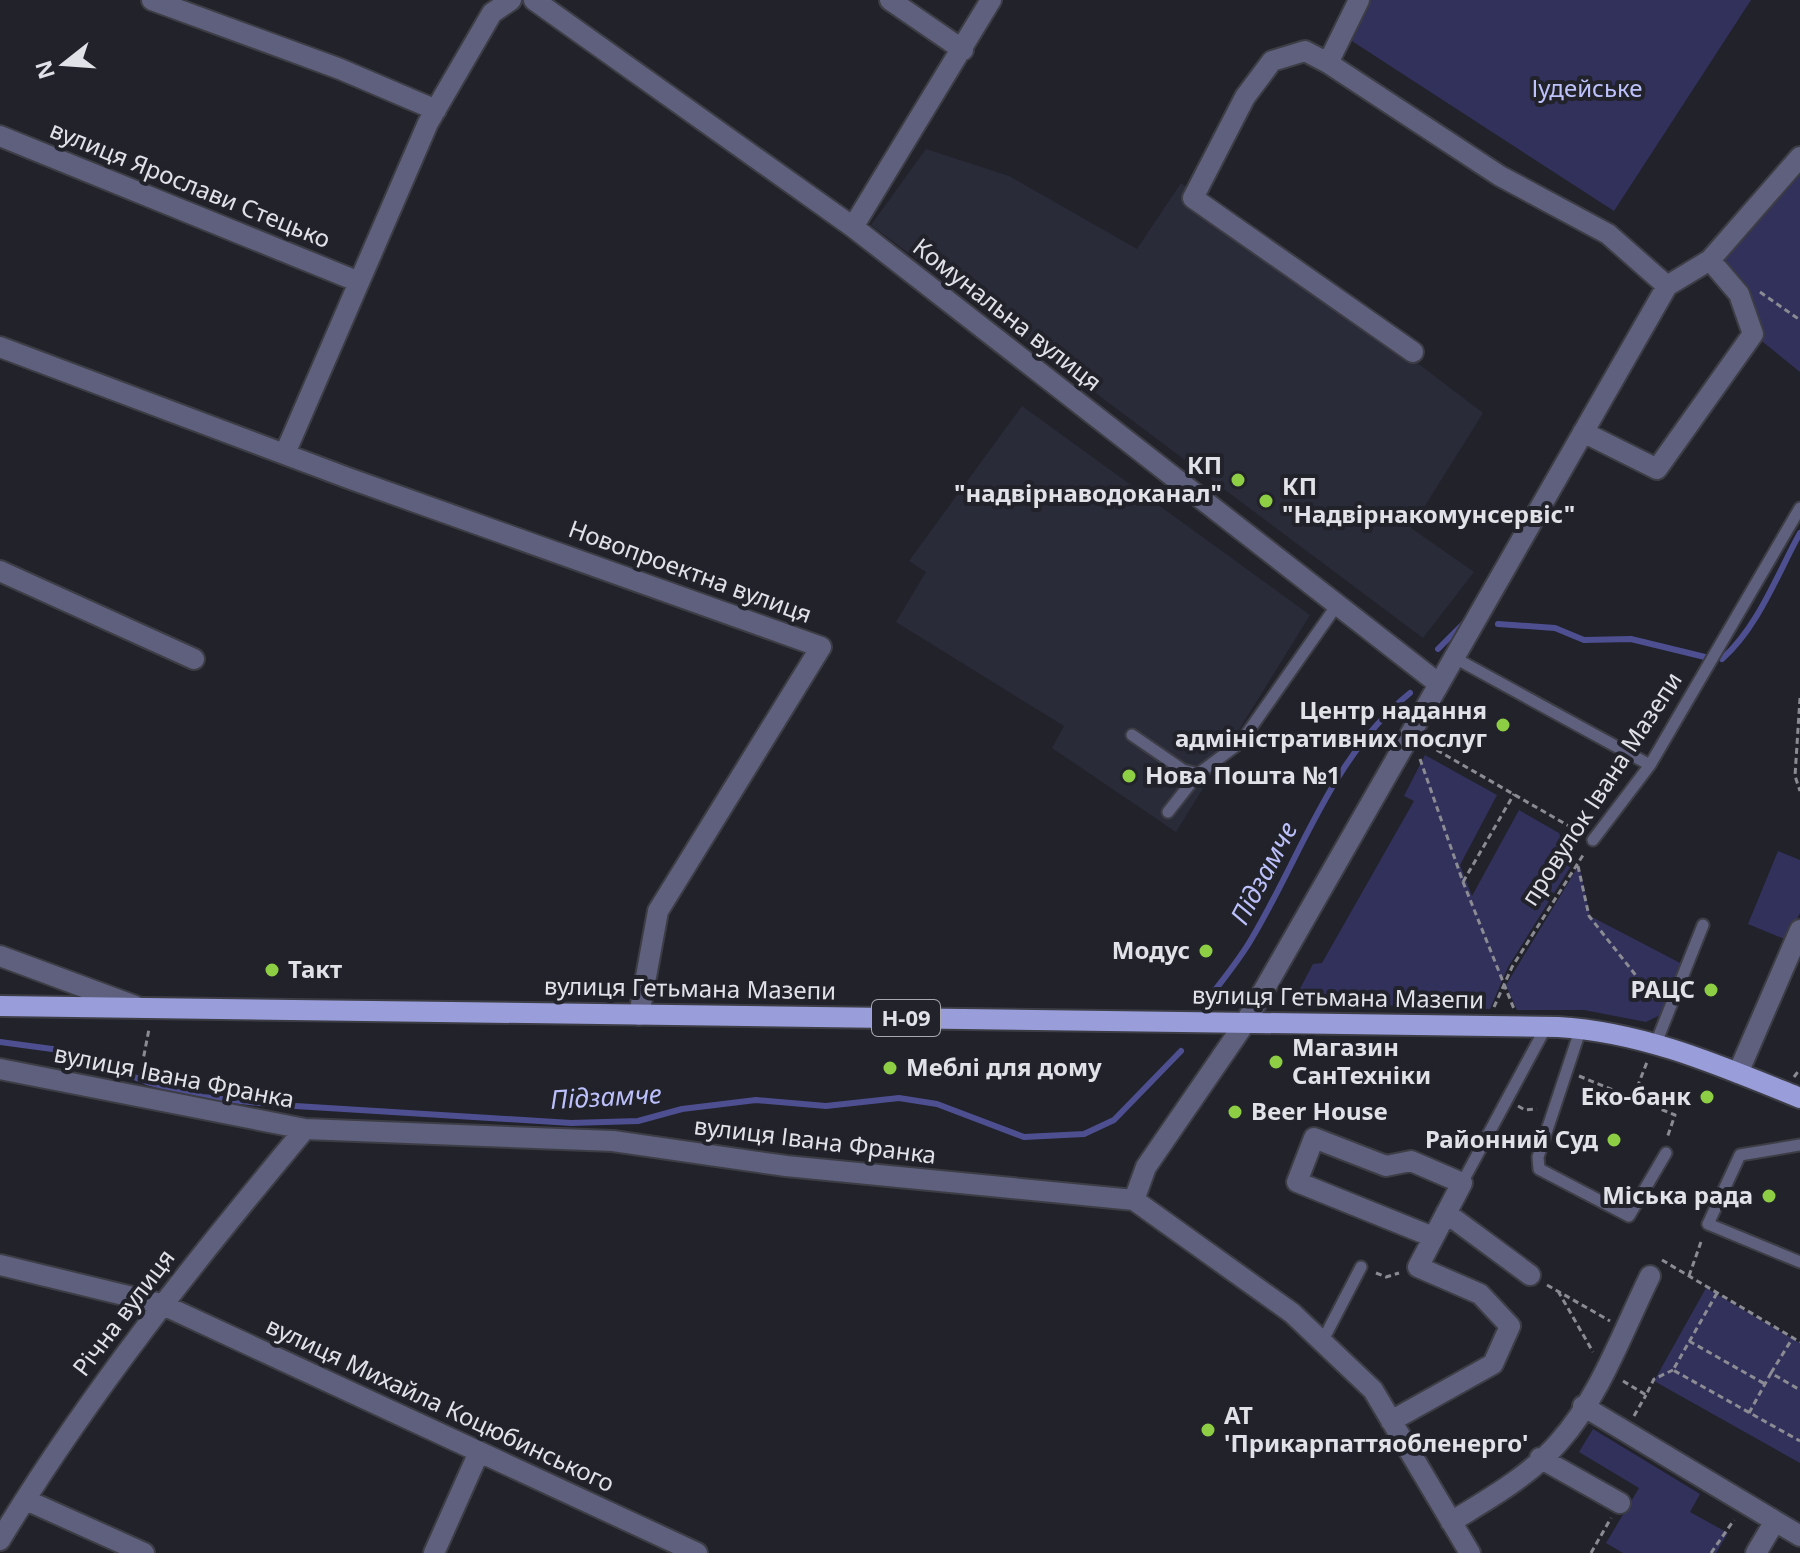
<svg xmlns="http://www.w3.org/2000/svg" width="1800" height="1553" font-family="'Noto Sans',sans-serif">
<style>
.built{fill:#2a2b39}
.green{fill:#31315c}
.lines{fill:none;stroke-linecap:round;stroke-linejoin:round}
.stream{stroke:#4e4f90;stroke-width:6}
.lane-casing{stroke:#3d3d45;stroke-width:15}
.street-casing{stroke:#3d3d45;stroke-width:24}
.primary-casing{stroke:#3d3d45;stroke-width:24}
.path{stroke:#8b8b93;stroke-width:3;stroke-dasharray:6 4;stroke-linecap:butt}
.lane{stroke:#5e607e;stroke-width:11}
.street{stroke:#5e607e;stroke-width:20}
.primary{stroke:#999dda;stroke-width:20}
.poi-dot{fill:#8dce44;stroke:#22222b;stroke-width:3}
.labels{text-anchor:middle;stroke-width:8;stroke-linejoin:round;paint-order:stroke}
.shield{fill:#22222b;stroke:#a8a8af;stroke-width:2}
.shield-label{font-size:22px;font-weight:bold;fill:#e1e2e8}
.park-label{font-size:24px;fill:#bec2fb;stroke:#22222b}
.street-label{font-size:24px;fill:#e1e2e8;stroke:#22222b}
.poi-label{font-size:24px;font-weight:bold;fill:#e1e2e8;stroke:#22222b;text-anchor:end}
.water-label{font-size:26px;font-style:italic;fill:#bdc1fb;stroke:#22222b}
</style>
<rect width="100%" height="100%" fill="#22222b"/>
<!-- built -->
<path class="built" d="M926,149L1009,176L1137,249L1181,183L1483,413L1411,528L1474,572L1423,638L871,225Z
M1022,406L1310,615L1176,832L1052,748L1064,726L896,622L926,572L909,561Z"/>
<!-- green -->
<path class="green" d="M1359,0H1751L1614,211L1338,32Z
M1800,162V372L1753,334L1710,260Z
M1425,755L1497,795L1460,865L1472,896L1519,810L1559,833L1571,866L1508,967L1490,1009L1293,1002L1313,964L1322,963L1414,801L1404,796Z
M1778,851L1800,860V913L1787,940L1748,924Z
M1579,865L1590,916L1684,965L1664,1013L1646,1022L1584,1010H1517L1506,985Z
M1706,1288L1800,1343V1463L1654,1381Z
M1593,1429L1700,1494L1690,1512L1728,1533L1716,1553H1623L1606,1543L1639,1488L1579,1452Z"/>
<g class="lines">
<!-- stream -->
<path class="stream" d="M1498,624L1555,628L1584,640L1631,639L1705,657
M1438,649L1465,622
M1722,659C1758,627 1777,575 1800,533
M1209,998C1224,978 1240,959 1252,938C1302,854 1332,756 1410,693
M0,1042L67,1051L147,1082L202,1097L279,1105L571,1123L638,1121L682,1109L756,1100L826,1106L899,1098L937,1104L1024,1137L1084,1134L1114,1120L1181,1051"/>
<defs>
<path id="lane" d="M1453,657L1650,765
M1132,735L1183,770L1198,774L1241,742L1337,605
M1168,812L1198,774
M1593,840L1650,765L1800,508
M1581,1028L1538,1157L1539,1169L1629,1216L1666,1153
M1656,1043L1703,925
M1800,1145L1740,1155L1708,1224L1800,1262
M1462,1183L1546,1027
M1322,1342L1361,1267"/>
<path id="street" d="M152,0L340,69L436,110
M534,0L853,227L1439,684
M890,0L963,50
M1328,63L1359,0
M0,136L359,282
M853,227L991,0
M0,347L348,478L821,647L658,911L639,1015
M1413,352L1193,198L1245,97L1272,61L1305,51L1328,63L1500,176L1608,234L1667,286
M1583,432L1657,469L1753,334L1739,294L1710,260
M286,451L428,123L492,13L511,0
M0,571L194,659
M0,956L135,1006
M0,1069L305,1129L613,1141L786,1166L1134,1200L1292,1313L1373,1390L1470,1553
M1738,1073L1800,930
M1134,1200L1146,1167L1245,1023L1667,286L1710,260L1800,157
M1446,1213L1530,1275
M0,1265L161,1304L697,1553
M1583,1406L1800,1536
M1391,1421L1493,1364L1510,1326L1480,1294L1418,1267L1462,1183L1411,1161L1386,1166L1314,1138L1297,1182L1433,1237
M1540,1458L1620,1503
M26,1500L144,1553
M1451,1522C1488,1499 1530,1476 1559,1442C1600,1396 1623,1331 1650,1276
M0,1540C89,1393 195,1261 305,1129
M434,1553L479,1452
M1756,1553L1775,1521"/>
<path id="primary" d="M0,1006L1558,1027C1644,1032 1721,1066 1800,1098"/>
</defs>
<!-- lane casing -->
<use href="#lane" class="lane-casing"/>
<!-- street casing -->
<use href="#street" class="street-casing"/>
<!-- primary casing -->
<use href="#primary" class="primary-casing"/>
<!-- path -->
<path class="path" d="M1760,292L1800,320
M1800,698L1795,776L1800,791
M1428,745L1581,833
M1420,759L1463,882L1514,1009
M1578,866L1589,916L1656,1001
M1463,882L1514,794
M1494,1007L1512,967L1585,852
M140,1076L149,1029
M1579,1076L1633,1098L1647,1062
M1794,1077L1800,1069
M1634,1098L1675,1115L1667,1138
M1518,1106L1525,1110L1537,1109
M1662,1260L1800,1342
M1376,1273L1386,1277L1399,1273
M1689,1276L1702,1239
M1547,1285L1610,1321
M1558,1291L1593,1352
M1717,1293L1673,1370L1800,1441
M1689,1341L1765,1384
M1771,1373L1792,1339
M1623,1381L1646,1395L1654,1379L1673,1370
M1749,1413L1771,1373L1800,1390
M1634,1416L1646,1395
M1591,1553L1611,1518
M1711,1553L1734,1520"/>
<!-- lane -->
<use href="#lane" class="lane"/>
<!-- street -->
<use href="#street" class="street"/>
<!-- primary -->
<use href="#primary" class="primary"/>
</g>
<!-- markers -->
<g class="poi-dot">
<circle cx="1238" cy="480" r="8"/>
<circle cx="1266" cy="501" r="8"/>
<circle cx="1503" cy="725" r="8"/>
<circle cx="1129" cy="776" r="8"/>
<circle cx="1206" cy="951" r="8"/>
<circle cx="272" cy="970" r="8"/>
<circle cx="1711" cy="990" r="8"/>
<circle cx="1276" cy="1062" r="8"/>
<circle cx="890" cy="1068" r="8"/>
<circle cx="1707" cy="1097" r="8"/>
<circle cx="1235" cy="1112" r="8"/>
<circle cx="1614" cy="1140" r="8"/>
<circle cx="1769" cy="1196" r="8"/>
<circle cx="1208" cy="1430" r="8"/>
</g>
<g class="labels">
<!-- shield labels -->
<rect class="shield" x="872" y="1000" width="68" height="36" rx="6"/>
<g class="shield-label">
<text x="906" y="1026">Н-09</text>
</g>
<!-- park labels -->
<g class="park-label">
<text x="1587" y="97">Іудейське</text>
</g>
<!-- street labels -->
<g class="street-label">
<text transform="translate(190 185) rotate(22)" y="8">вулиця Ярослави Стецько</text>
<text transform="translate(1007 315) rotate(38)" y="8">Комунальна вулиця</text>
<text transform="translate(690 572) rotate(20)" y="8">Новопроектна вулиця</text>
<text transform="translate(1602 789) rotate(-57)" y="8">провулок Івана Мазепи</text>
<text transform="translate(690 989) rotate(1)" y="8">вулиця Гетьмана Мазепи</text>
<text transform="translate(1338 998) rotate(1)" y="8">вулиця Гетьмана Мазепи</text>
<text transform="translate(174 1077) rotate(11)" y="8">вулиця Івана Франка</text>
<text transform="translate(815 1141) rotate(7)" y="8">вулиця Івана Франка</text>
<text transform="translate(124 1313) rotate(-53)" y="8">Річна вулиця</text>
<text transform="translate(440 1405) rotate(25)" y="8">вулиця Михайла Коцюбинського</text>
</g>
<!-- poi labels -->
<g class="poi-label">
<text x="1222" y="474">КП<tspan x="1222" dy="28">"надвірнаводоканал"</tspan></text>
<text x="1282" y="495" text-anchor="start">КП<tspan x="1282" dy="28">"Надвірнакомунсервіс"</tspan></text>
<text x="1487" y="719">Центр надання<tspan x="1487" dy="28">адміністративних послуг</tspan></text>
<text x="1145" y="784" text-anchor="start">Нова Пошта №1</text>
<text x="1190" y="959">Модус</text>
<text x="288" y="978" text-anchor="start">Такт</text>
<text x="1695" y="998">РАЦС</text>
<text x="1292" y="1056" text-anchor="start">Магазин<tspan x="1292" dy="28">СанТехніки</tspan></text>
<text x="906" y="1076" text-anchor="start">Меблі для дому</text>
<text x="1691" y="1105">Еко-банк</text>
<text x="1251" y="1120" text-anchor="start">Beer House</text>
<text x="1598" y="1148">Районний Суд</text>
<text x="1753" y="1204">Міська рада</text>
<text x="1224" y="1424" text-anchor="start">АТ<tspan x="1224" dy="28">'Прикарпаттяобленерго'</tspan></text>
</g>
<!-- water labels -->
<g class="water-label">
<text transform="translate(1264 873) rotate(-62)" y="9">Підзамче</text>
<text transform="translate(606 1097) rotate(-3)" y="9">Підзамче</text>
</g>
</g>
<!-- north arrow -->
<g transform="translate(64 64) rotate(253)" stroke="#22222b" stroke-width="6" paint-order="stroke">
<path d="M0-6L14 30L0 20L-14 30Z" fill="#e1e2e8"/>
<text y="-12" font-size="22" font-weight="bold" text-anchor="middle" fill="#e1e2e8">N</text>
</g>
</svg>
